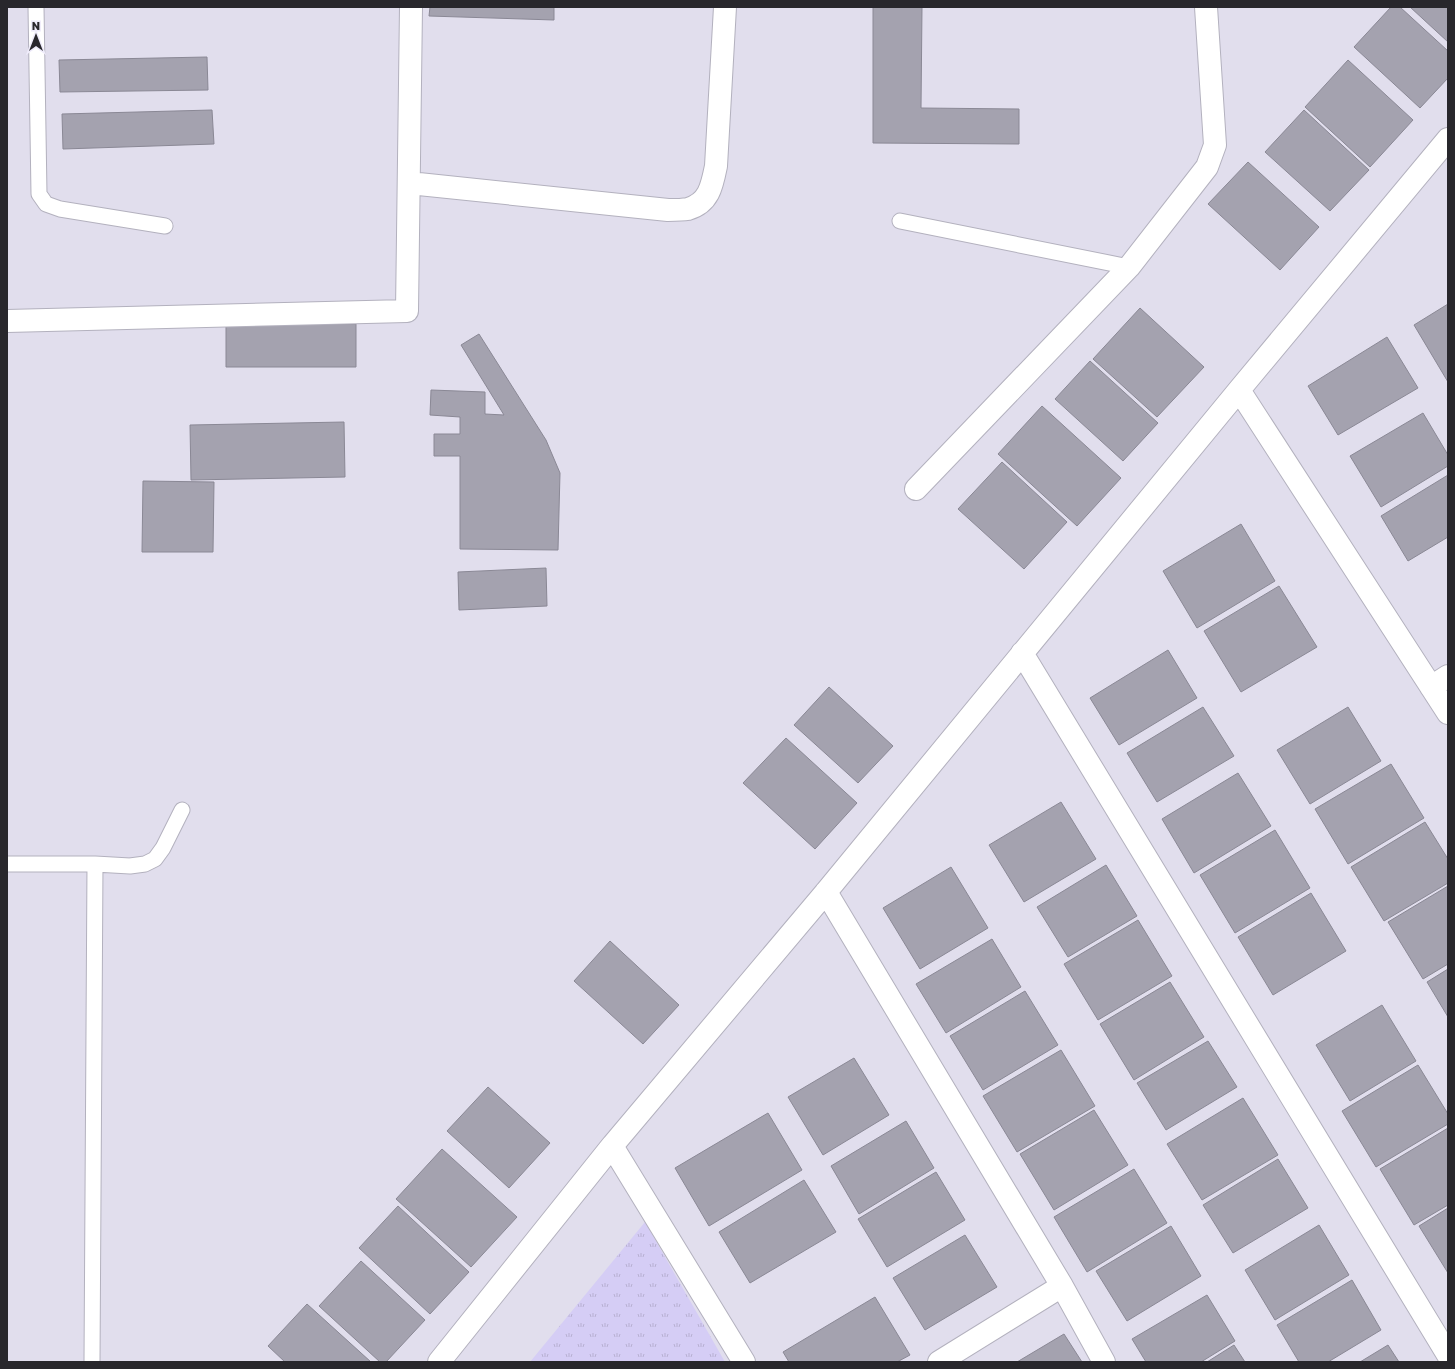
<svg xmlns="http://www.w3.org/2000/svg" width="1455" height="1369" font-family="'Golos Text',sans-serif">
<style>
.park{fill:url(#park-tufts)}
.building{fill:#a4a2af;stroke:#8a8895}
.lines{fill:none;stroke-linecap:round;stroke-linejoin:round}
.lane-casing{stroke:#b3b1be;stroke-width:17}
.street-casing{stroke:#b3b1be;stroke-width:24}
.lane{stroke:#fff;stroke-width:15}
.street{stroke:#fff;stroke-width:22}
</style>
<defs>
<pattern id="park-tufts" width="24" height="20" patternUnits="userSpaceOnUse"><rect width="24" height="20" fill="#d5cdf5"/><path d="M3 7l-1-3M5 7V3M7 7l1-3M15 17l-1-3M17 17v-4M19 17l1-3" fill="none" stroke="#b7b0d2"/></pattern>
</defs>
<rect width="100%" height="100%" fill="#e1deed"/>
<!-- park -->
<path class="park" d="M645,1222L725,1362H530Z"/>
<!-- building -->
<path class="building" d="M430,7H554V20L429,16Z
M873,7H922L921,108L1019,109V144L873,143Z
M1391,7H1400L1448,51V78L1420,108L1354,47Z
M1410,7H1448V42Z
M207,57L208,90L60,92L59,60Z
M1348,60L1413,120L1370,167L1305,107Z
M212,110L214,144L63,149L62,114Z
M1304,110L1369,170L1330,211L1265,152Z
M1248,162L1319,227L1280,270L1208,204Z
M1448,304V382L1414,325Z
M1140,308L1204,367L1157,417L1093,359Z
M226,324H356V367H226Z
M479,334L546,440L560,473L558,550L460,549V456H434V434H460V417L430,415L431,390L485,392V414L504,415L461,345Z
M1387,337L1418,388L1338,435L1308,386Z
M1090,361L1158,423L1123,461L1055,399Z
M1042,406L1121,478L1077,526L998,454Z
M1423,413L1448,455V466L1381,507L1350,456Z
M344,422L345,477L191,480L190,425Z
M1002,462L1067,522L1024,569L958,509Z
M1448,475V537L1408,561L1381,516Z
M143,481L214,482L213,552H142Z
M1241,524L1275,581L1197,628L1163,571Z
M546,568L547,606L459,610L458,572Z
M1279,586L1317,647L1241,692L1204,631Z
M1168,650L1197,698L1119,745L1090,698Z
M829,687L893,746L858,783L794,725Z
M1203,707L1234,756L1157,802L1127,753Z
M1348,707L1381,761L1310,804L1277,750Z
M786,738L857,803L815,849L743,783Z
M1391,764L1424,818L1348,864L1315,809Z
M1238,773L1271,826L1194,873L1162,819Z
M1061,802L1096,859L1024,902L989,845Z
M1425,822L1448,859V883L1384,921L1351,867Z
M1275,830L1310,888L1235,933L1200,875Z
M1106,865L1137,916L1068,957L1037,907Z
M951,867L988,928L920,969L883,908Z
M1448,886V964L1423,979L1388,922Z
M1311,893L1346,951L1273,995L1238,937Z
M1138,920L1172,976L1098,1020L1064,964Z
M992,939L1021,987L946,1033L916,984Z
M610,941L679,1005L643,1044L574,981Z
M1448,969V1017L1427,982Z
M1170,982L1204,1037L1134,1080L1100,1024Z
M1025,991L1058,1045L983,1090L950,1036Z
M1382,1005L1416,1061L1350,1101L1316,1045Z
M1208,1041L1237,1087L1166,1130L1137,1083Z
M1061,1050L1095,1106L1017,1152L983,1096Z
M854,1058L889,1115L823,1155L788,1097Z
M1418,1065L1448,1114V1124L1376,1167L1342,1111Z
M488,1087L550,1143L509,1188L447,1131Z
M1243,1098L1278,1155L1202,1200L1167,1144Z
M1094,1110L1128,1165L1054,1210L1020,1154Z
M768,1113L802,1170L709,1226L675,1168Z
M906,1121L934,1168L859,1214L831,1166Z
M1448,1128V1205L1414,1225L1380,1169Z
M442,1149L517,1217L471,1267L396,1199Z
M1278,1159L1308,1208L1233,1253L1203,1205Z
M1134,1169L1167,1223L1087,1272L1054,1217Z
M936,1172L965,1220L887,1267L858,1219Z
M804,1180L836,1232L750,1283L719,1232Z
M398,1206L469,1272L430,1314L359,1248Z
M1448,1208V1273L1419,1226Z
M1319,1225L1349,1275L1275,1320L1245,1270Z
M1171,1226L1201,1276L1127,1321L1096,1271Z
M965,1235L997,1287L925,1330L893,1278Z
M361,1261L425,1320L386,1362H380L319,1306Z
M1352,1280L1381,1330L1328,1362H1299L1277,1325Z
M1207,1295L1235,1341L1201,1362H1146L1132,1339Z
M875,1297L910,1355L897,1362H789L783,1352Z
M307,1304L371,1362H285L268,1346Z
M1064,1334L1082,1362H1017Z
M1234,1345L1245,1362H1207Z
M1388,1345L1399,1362H1360Z"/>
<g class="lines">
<defs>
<path id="lane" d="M36,7L39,194L46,204L60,209L165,226
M900,221L1129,267
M7,864H95L130,866L145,864L155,859L163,848L182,810
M92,1362L95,864"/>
<path id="street" d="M409,183L668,210C674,210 682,210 688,209C709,203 712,186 716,166L725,7
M7,321L407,311L411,7
M1239,390L1448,713
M916,489L1129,267L1207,167L1215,145L1206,7
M1022,653L1448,1355
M1431,687L1448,676
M826,892L1062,1286L1104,1362
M612,1146L744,1362
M439,1362L612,1146L826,892L1239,390L1448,139
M939,1362L1062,1286"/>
</defs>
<!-- lane casing -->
<use href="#lane" class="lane-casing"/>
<!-- street casing -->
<use href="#street" class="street-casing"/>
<!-- lane -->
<use href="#lane" class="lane"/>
<!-- street -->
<use href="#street" class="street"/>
</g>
<!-- border -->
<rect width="1455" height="1369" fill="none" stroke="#28272c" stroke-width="16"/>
<!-- north arrow -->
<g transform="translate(36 36)" stroke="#eeebfa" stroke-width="3" paint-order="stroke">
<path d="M0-3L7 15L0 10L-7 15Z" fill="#28272c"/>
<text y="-6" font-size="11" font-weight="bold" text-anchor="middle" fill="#28272c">N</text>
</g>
</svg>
